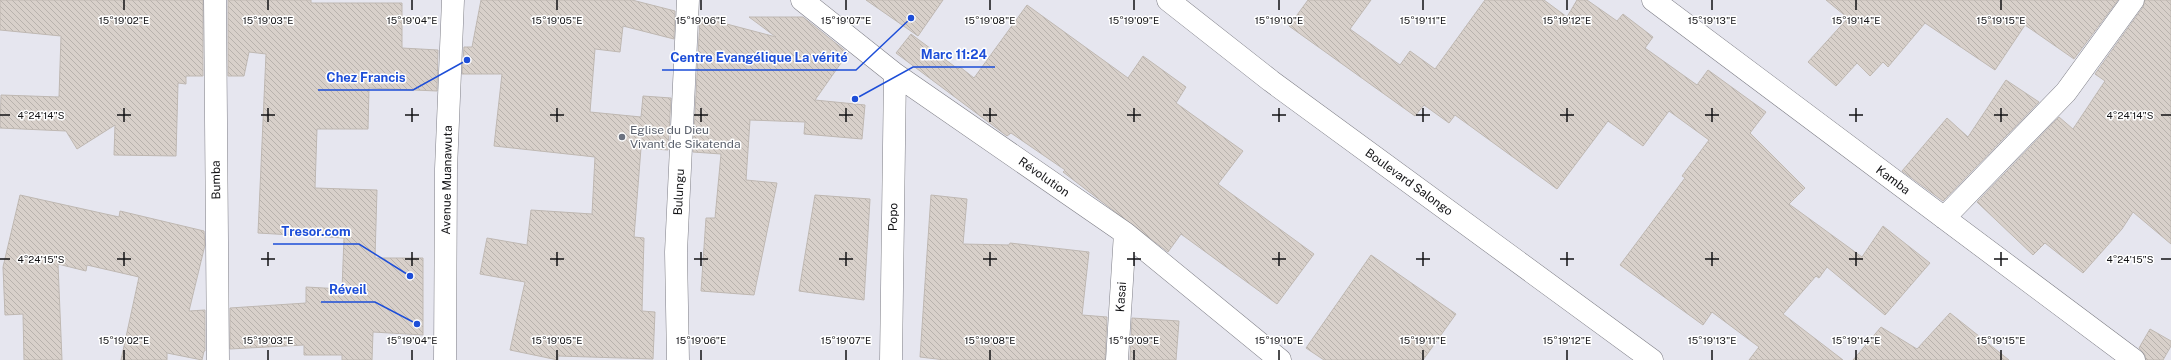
<svg xmlns="http://www.w3.org/2000/svg" width="2171" height="360" font-family="'Public Sans',sans-serif">
<style>
.building{fill:url(#building-back-hatch);stroke:#bfb8b2}
.lines{fill:none;stroke-linecap:round;stroke-linejoin:round}
.street-casing{stroke:#7e7e86;stroke-width:23}
.street{stroke:#fff;stroke-width:22}
.ticks{fill:none;stroke:#121215;stroke-width:1.5}
.worship-dot{fill:#6b7280;stroke:#fff;stroke-width:1.5}
.labels{text-anchor:middle;stroke-width:3;stroke-linejoin:round;paint-order:stroke}
.worship-label{font-size:12px;fill:#5b616d;stroke:#fff;text-anchor:start}
.street-label{font-size:12px;fill:#121215;stroke:#fff}
.ticks-label{font-size:10px;text-anchor:middle;fill:#121215;stroke:#fff;stroke-width:3;stroke-linejoin:round;paint-order:stroke}
.leader{fill:none;stroke:#1d4ed8;stroke-width:1.5}
.callout-dot{fill:#1d4ed8;stroke:#fff;stroke-width:1.5}
.callout-label{font-size:13px;text-anchor:middle;font-weight:bold;fill:#1d4ed8;stroke:#fff;stroke-width:3;stroke-linejoin:round;paint-order:stroke}
</style>
<defs>
<pattern id="building-back-hatch" width="6" height="6" patternUnits="userSpaceOnUse"><rect width="6" height="6" fill="#d8d0ca"/><path d="M-1 5l2 2M0 0l6 6M5-1l2 2" fill="none" stroke="#b8b2ad"/></pattern>
</defs>
<rect width="100%" height="100%" fill="#e6e6ef"/>
<!-- building -->
<path class="building" d="M0,0H203V76H186V84L178,83L176,156L114,155L115,125L77,149L66,131L0,128L1,95L59,97L61,36L0,30Z
M228,0H311V3H402V48L438,50L437,91L369,88L368,129H317L315,188L377,190L375,258H423V335L373,332L372,360H342V355H304V345L230,349V308L306,303V287L342,289L344,238L258,233L266,54L249,52L244,76H228Z
M481,0H632L675,11L674,39L623,26L620,52L595,49L590,112L641,117L643,96L671,98L668,150L641,148L634,237L644,238L642,311L655,312L653,359L558,356V360L510,350L525,282L480,274L487,238L527,245L531,210L592,214L595,157L494,146L502,74H462L464,47H472Z
M866,0H943L918,36Z
M1308,0H1371L1350,29L1400,65L1410,51L1435,69L1485,0H1544L1567,17L1577,0H1587L1617,21L1623,14L1653,37L1645,48L1697,85L1708,70L1766,112L1750,133L1805,188L1789,204L1862,257L1883,226L1930,263L1885,315L1827,267L1819,278L1816,276L1783,314L1843,360H1749L1759,347L1712,312L1703,325L1620,265L1685,178L1682,176L1709,140L1669,111L1643,146L1608,121L1557,189L1455,115L1449,123L1424,105L1415,116L1289,26Z
M1826,0H2118L2074,59L2025,25L1995,70L1925,23L1888,67L1883,62L1870,76L1857,63L1836,86L1808,62L1848,18Z
M2145,0H2171V244L2133,212L2122,229L2083,273L2045,243L2033,255L1977,202L2059,117L2073,129L2105,81L2095,74L2143,7Z
M1027,5L1128,78L1143,56L1186,87L1176,103L1243,151L1218,184L1314,254L1277,304L1181,234L1168,252L1063,172L1065,170L1011,133L1007,136L896,53L911,34L958,69L960,67L974,78Z
M700,17L776,37L749,17H803L848,53L815,100L865,105L862,139L804,134L805,122L750,120L746,180L777,183L754,295L701,291L706,218H715L721,154L693,152Z
M2006,80L2039,102L1943,201L1902,171L1947,118L1968,137Z
M20,195L119,217L120,211L204,231L205,245L189,311L205,310V351H204L202,360L167,353V360H121L139,277L87,265L86,271L58,264L62,360H24L23,314L5,315L3,267Z
M815,195L870,199L864,300L799,291Z
M931,195L967,199L963,244L1009,245L1010,243L1089,252L1082,315L1107,317L1105,360H945L920,357Z
M1371,255L1456,314L1423,360H1324L1306,348Z
M1950,313L2009,360H1853L1881,327L1917,349Z
M1132,318L1179,321L1176,360H1130Z
M2150,329L2171,341V346L2163,360H2146L2145,355L2139,348Z"/>
<g class="lines">
<defs>
<path id="street" d="M215,0L218,360
M802,0L895,74L1125,233L1280,360
M1168,0L1271,81L1652,360
M1653,0L2134,360
M1944,218L2066,92L2133,0
M445,360L446,169L453,0
M678,360L676,252L688,0
M891,360L895,74
M1117,360L1125,233"/>
</defs>
<!-- street casing -->
<use href="#street" class="street-casing"/>
<!-- street -->
<use href="#street" class="street"/>
</g>
<!-- ticks -->
<path class="ticks" d="M124,0V10M268,0V10M412,0V10M557,0V10M701,0V10M846,0V10M990,0V10M1134,0V10M1279,0V10M1423,0V10M1567,0V10M1712,0V10M1856,0V10M2001,0V10M124,108V122M268,108V122M412,108V122M557,108V122M701,108V122M846,108V122M990,108V122M1134,108V122M1279,108V122M1423,108V122M1567,108V122M1712,108V122M1856,108V122M2001,108V122M0,115H10M117,115H131M261,115H275M405,115H419M550,115H564M694,115H708M839,115H853M983,115H997M1127,115H1141M1272,115H1286M1416,115H1430M1560,115H1574M1705,115H1719M1849,115H1863M1994,115H2008M2161,115H2171M124,252V266M268,252V266M412,252V266M557,252V266M701,252V266M846,252V266M990,252V266M1134,252V266M1279,252V266M1423,252V266M1567,252V266M1712,252V266M1856,252V266M2001,252V266M0,259H10M117,259H131M261,259H275M405,259H419M550,259H564M694,259H708M839,259H853M983,259H997M1127,259H1141M1272,259H1286M1416,259H1430M1560,259H1574M1705,259H1719M1849,259H1863M1994,259H2008M2161,259H2171M124,350V360M268,350V360M412,350V360M557,350V360M701,350V360M846,350V360M990,350V360M1134,350V360M1279,350V360M1423,350V360M1567,350V360M1712,350V360M1856,350V360M2001,350V360"/>
<!-- markers -->
<circle class="worship-dot" cx="622" cy="137" r="4"/>
<g class="labels">
<!-- worship labels -->
<g class="worship-label">
<text x="630" y="134">Eglise du Dieu<tspan x="630" dy="14">Vivant de Sikatenda</tspan></text>
</g>
<!-- street labels -->
<g class="street-label">
<text transform="translate(1044 177) rotate(35)" y="4">Révolution</text>
<text transform="translate(216 180) rotate(-91)" y="4">Bumba</text>
<text transform="translate(447 180) rotate(-89)" y="4">Avenue Muanawuta</text>
<text transform="translate(1893 180) rotate(37)" y="4">Kamba</text>
<text transform="translate(1409 182) rotate(36)" y="4">Boulevard Salongo</text>
<text transform="translate(679 192) rotate(-87)" y="4">Bulungu</text>
<text transform="translate(893 217) rotate(-89)" y="4">Popo</text>
<text transform="translate(1121 297) rotate(-86)" y="4">Kasai</text>
</g>
</g>
<g class="ticks-label">
<text x="124" y="24">15°19'02"E</text>
<text x="268" y="24">15°19'03"E</text>
<text x="412" y="24">15°19'04"E</text>
<text x="557" y="24">15°19'05"E</text>
<text x="701" y="24">15°19'06"E</text>
<text x="846" y="24">15°19'07"E</text>
<text x="990" y="24">15°19'08"E</text>
<text x="1134" y="24">15°19'09"E</text>
<text x="1279" y="24">15°19'10"E</text>
<text x="1423" y="24">15°19'11"E</text>
<text x="1567" y="24">15°19'12"E</text>
<text x="1712" y="24">15°19'13"E</text>
<text x="1856" y="24">15°19'14"E</text>
<text x="2001" y="24">15°19'15"E</text>
<text x="41" y="119">4°24'14"S</text>
<text x="2130" y="119">4°24'14"S</text>
<text x="41" y="263">4°24'15"S</text>
<text x="2130" y="263">4°24'15"S</text>
<text x="124" y="344">15°19'02"E</text>
<text x="268" y="344">15°19'03"E</text>
<text x="412" y="344">15°19'04"E</text>
<text x="557" y="344">15°19'05"E</text>
<text x="701" y="344">15°19'06"E</text>
<text x="846" y="344">15°19'07"E</text>
<text x="990" y="344">15°19'08"E</text>
<text x="1134" y="344">15°19'09"E</text>
<text x="1279" y="344">15°19'10"E</text>
<text x="1423" y="344">15°19'11"E</text>
<text x="1567" y="344">15°19'12"E</text>
<text x="1712" y="344">15°19'13"E</text>
<text x="1856" y="344">15°19'14"E</text>
<text x="2001" y="344">15°19'15"E</text>
</g>
<!-- callouts -->
<path class="leader" d="M855 99L913 67H995M911 18L856 70H662M467 60L413 90H318M410 276L359 244H273M417 324L375 302H321"/>
<g class="callout-dot">
<circle cx="855" cy="99" r="4"/>
<circle cx="911" cy="18" r="4"/>
<circle cx="467" cy="60" r="4"/>
<circle cx="410" cy="276" r="4"/>
<circle cx="417" cy="324" r="4"/>
</g>
<g class="callout-label">
<text x="954" y="59">Marc 11:24</text>
<text x="759" y="62">Centre Evangélique La vérité</text>
<text x="366" y="82">Chez Francis</text>
<text x="316" y="236">Tresor.com</text>
<text x="348" y="294">Réveil</text>
</g>
</svg>
